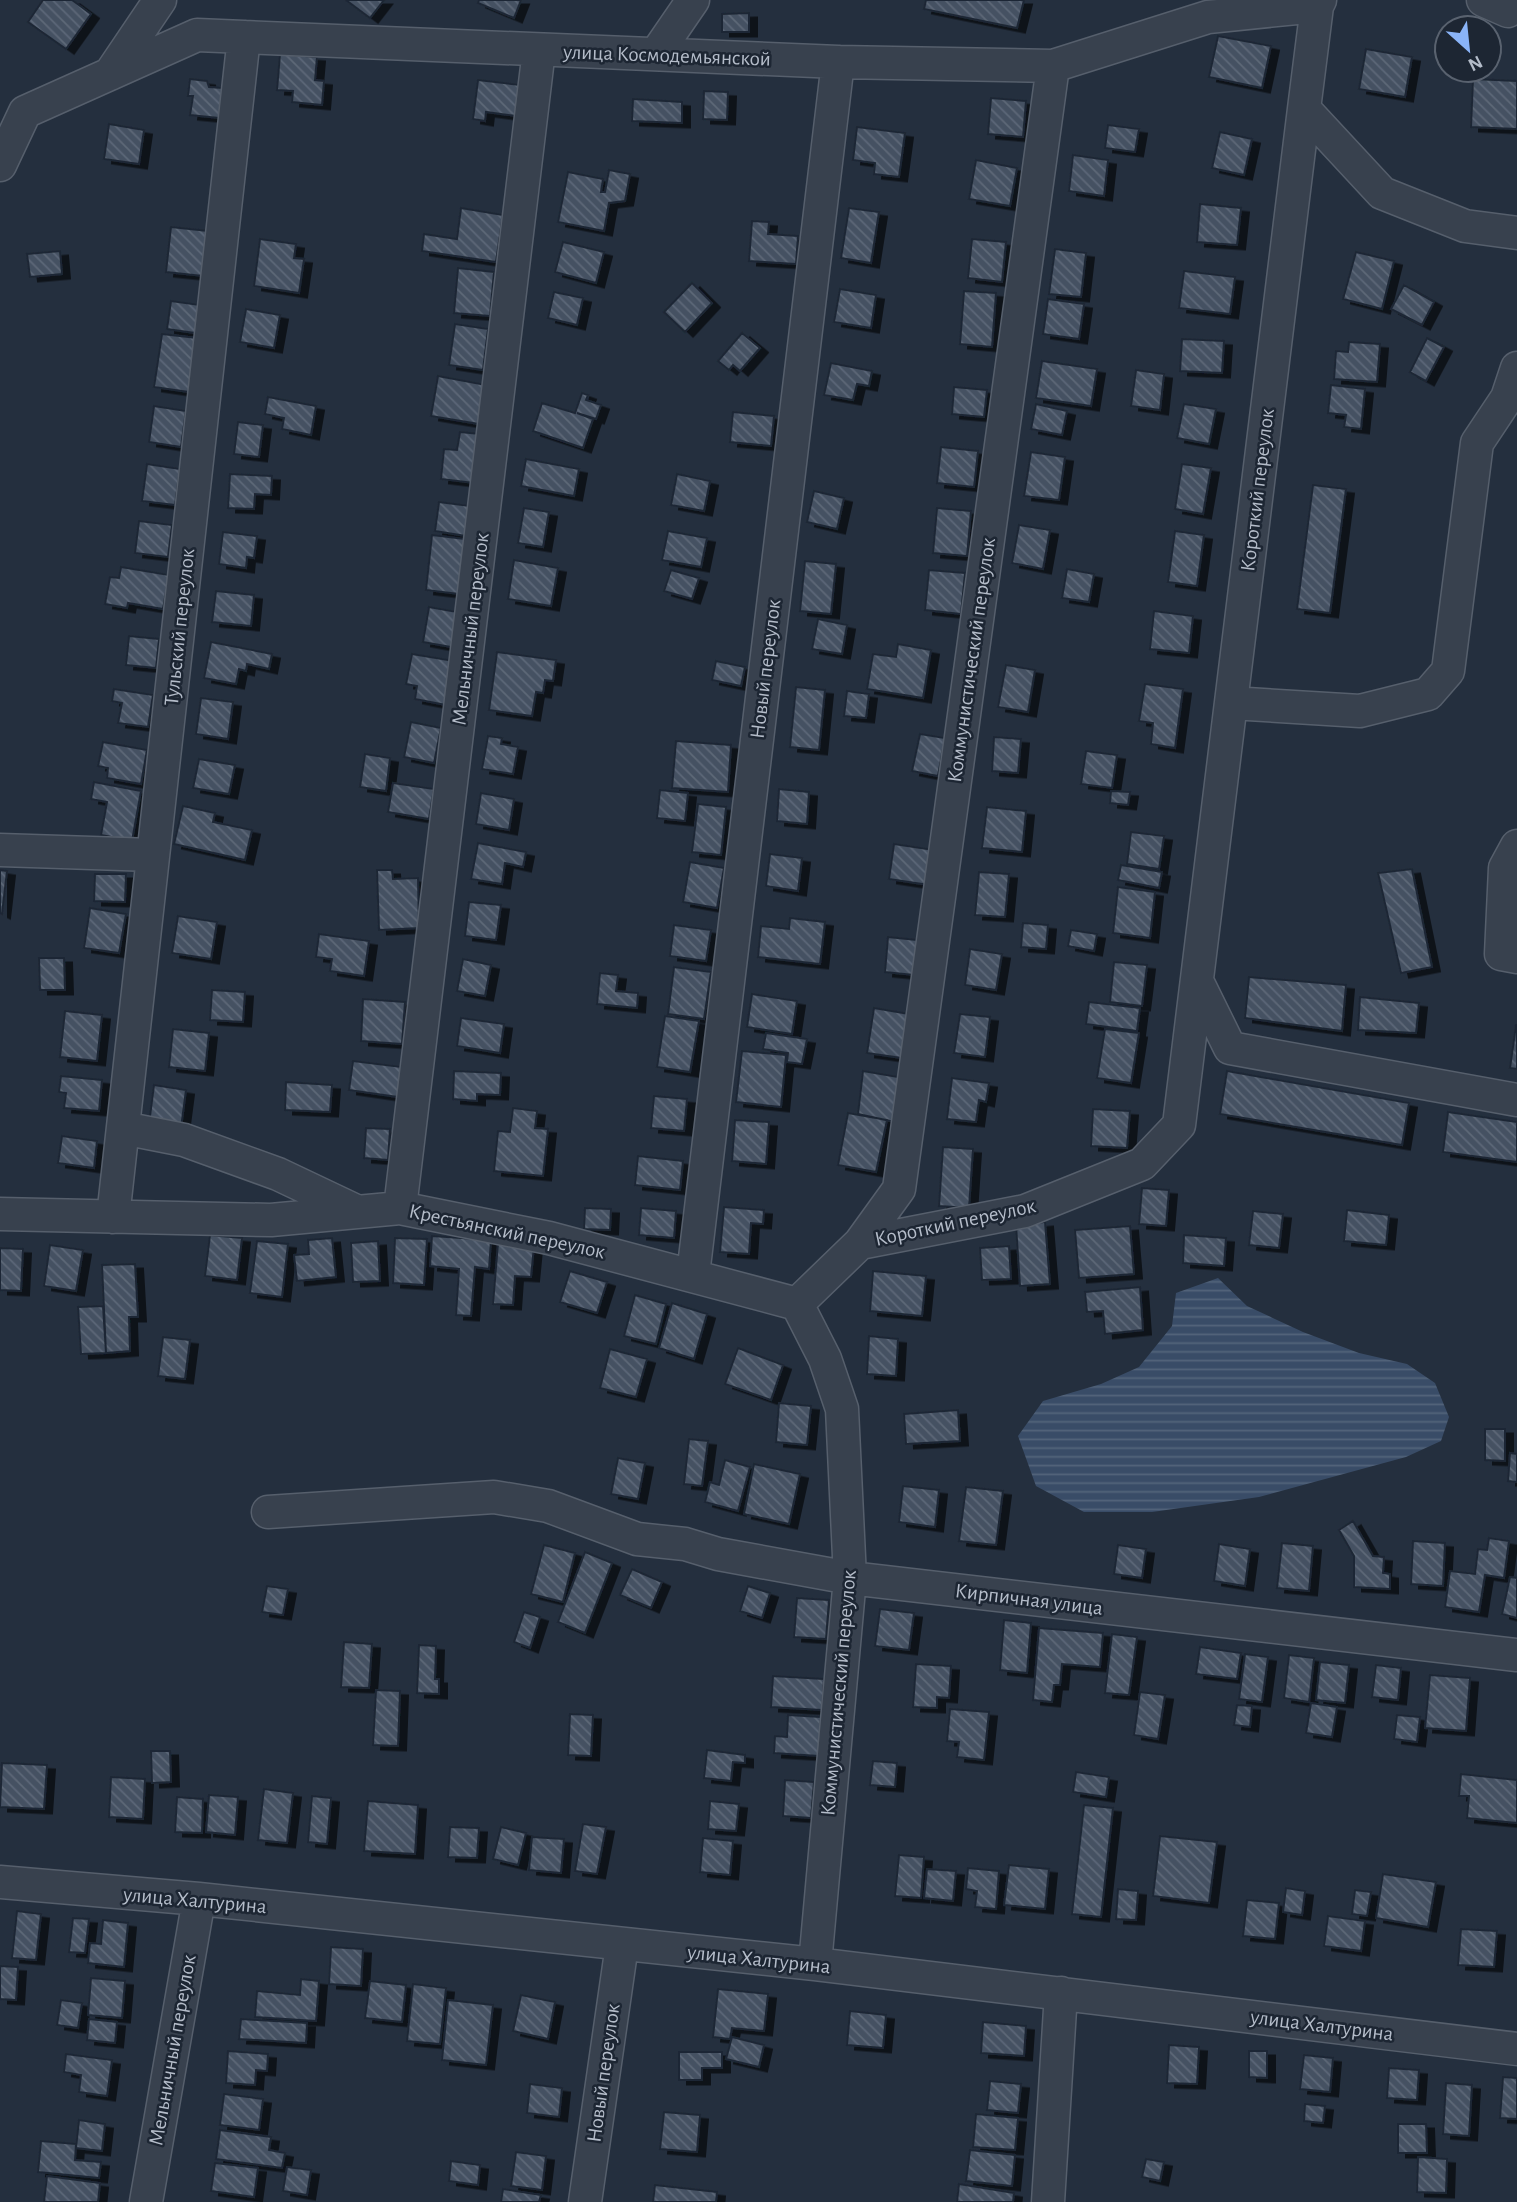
<svg xmlns="http://www.w3.org/2000/svg" width="1517" height="2202" font-family="'Alegreya Sans',sans-serif">
<style>
.water{fill:url(#water-rules)}
.building{fill:url(#building-back-hatch);stroke:#1f2835;stroke-width:2;filter:url(#shadow)}
.lines{fill:none;stroke-linecap:round;stroke-linejoin:round}
.minor-casing{stroke:#565f6c;stroke-width:35}
.minor{stroke:#38414e;stroke-width:32}
.labels{text-anchor:middle;stroke-width:5;stroke-linejoin:round;paint-order:stroke}
.street-label{font-size:21px;fill:#b4bcc9;stroke:#1d2633}
</style>
<defs>
<pattern id="water-rules" width="6" height="5" patternUnits="userSpaceOnUse" patternTransform="scale(1.75)"><rect width="6" height="5" fill="#394c67"/><path d="M0 2.5h6" fill="none" stroke="#53647b"/></pattern>
<pattern id="building-back-hatch" width="6" height="6" patternUnits="userSpaceOnUse" patternTransform="scale(1.75)"><rect width="6" height="6" fill="#455162"/><path d="M-1 5l2 2M0 0l6 6M5-1l2 2" fill="none" stroke="#5d6877"/></pattern>
<filter id="shadow"><feDropShadow dx="8" dy="4.5" stdDeviation="0" flood-color="#0009"/></filter>
</defs>
<rect width="100%" height="100%" fill="#242f3e"/>
<!-- water -->
<path class="water" d="M1218,1278L1247,1306L1303,1332L1359,1353L1407,1364L1435,1383L1449,1417L1441,1441L1406,1457L1259,1497L1152,1512H1084L1036,1486L1018,1436L1043,1401L1101,1384L1139,1367L1172,1326L1176,1293Z"/>
<!-- building -->
<path class="building" d="M43,0H72L91,14L66,49L28,22Z
M346,0H384L370,18Z
M479,0H521L514,18L478,3Z
M926,0H1024L1017,28L924,9Z
M749,13V32H722V14Z
M1218,36L1271,46L1262,88L1209,77Z
M1366,49L1412,57L1405,97L1359,89Z
M280,54L317,57L315,80L324,81L322,105L292,102L293,91L277,90Z
M190,79L207,81L209,87L223,88L219,118L190,115L193,96H188Z
M1473,79L1517,81V129L1471,127Z
M478,80L520,85L516,116L486,112L485,121L473,119Z
M704,91L728,92L727,120L703,119Z
M991,98L1026,101L1023,137L988,134Z
M633,99L682,102V123L632,121Z
M109,124L144,130L139,164L104,159Z
M1108,125L1139,129L1135,152L1105,148Z
M857,127L905,133L899,177L874,174L875,163L853,160Z
M1220,132L1252,139L1244,175L1212,168Z
M1073,155L1108,160L1104,196L1069,191Z
M976,160L1017,168L1010,206L969,199Z
M609,170L630,174L625,201L609,203L604,231L558,222L568,172L603,179L601,192H605Z
M1200,204L1241,208L1237,245L1197,242Z
M461,208L503,215L496,262L422,251L424,234L457,239Z
M849,208L879,212L871,263L841,258Z
M752,221L769,222L768,234L798,236L796,264L749,261Z
M171,227L208,231L203,276L166,272Z
M260,239L296,244L294,258L304,259L299,293L254,286Z
M972,239L1006,242L1002,282L968,278Z
M563,242L604,252L596,283L555,272Z
M1055,249L1086,253L1081,297L1049,294Z
M60,251L62,274L30,277L27,254Z
M1356,252L1394,261L1382,309L1343,299Z
M458,268L494,272L490,316L454,313Z
M1184,271L1235,277L1230,314L1179,308Z
M692,283L712,303L685,332L664,312Z
M1404,285L1434,302L1422,325L1391,309Z
M840,289L876,295L871,328L834,322Z
M964,291L996,293L992,347L960,344Z
M554,292L583,298L577,325L548,318Z
M1048,299L1084,304L1079,339L1043,334Z
M171,301L200,305L195,333L167,329Z
M246,309L280,315L274,348L240,342Z
M455,324L488,329L483,370L449,365Z
M742,333L760,348L740,371L733,365L729,370L718,361Z
M162,334L197,338L189,392L154,387Z
M1427,338L1444,347L1426,381L1410,372Z
M1182,339L1224,341L1222,373L1180,371Z
M1349,342L1380,344L1377,382L1334,379L1336,351L1348,352Z
M1042,361L1097,369L1091,406L1036,398Z
M831,363L872,371L869,386L857,384L853,400L824,395Z
M1136,370L1164,374L1160,410L1131,406Z
M438,376L486,385L479,424L431,416Z
M1331,385L1365,389L1361,429L1344,427L1346,415L1328,413Z
M954,387L987,390L984,417L952,414Z
M582,393L588,395L586,400L601,405L596,419L577,413L593,419L583,448L533,431L542,403L575,413Z
M268,397L316,406L311,435L282,429L284,418L265,414Z
M1036,404L1067,411L1062,435L1031,429Z
M1184,404L1216,409L1209,444L1177,438Z
M154,406L186,411L181,447L149,442Z
M733,412L774,416L771,446L730,442Z
M238,422L263,425L259,457L234,454Z
M460,432L480,434L474,483L441,479L444,449L457,450Z
M941,447L978,451L974,487L937,483Z
M1031,452L1065,457L1059,500L1024,496Z
M526,459L579,469L574,496L521,486Z
M147,464L180,469L175,505L142,501Z
M1182,464L1211,468L1203,514L1175,509Z
M230,474L272,476L271,495L255,494L254,509L228,508Z
M677,474L710,481L704,511L671,505Z
M1313,485L1346,489L1330,613L1297,609Z
M814,491L844,498L837,529L807,522Z
M439,502L470,506L466,536L435,531Z
M524,508L549,512L543,547L518,543Z
M937,508L971,511L967,556L933,553Z
M139,521L172,525L168,557L135,553Z
M1019,525L1050,530L1043,569L1012,563Z
M668,531L707,538L701,567L662,560Z
M1175,531L1204,535L1197,586L1168,582Z
M223,532L257,536L254,558L247,557L246,568L219,564Z
M432,535L465,539L459,594L426,590Z
M514,560L558,568L551,606L508,599Z
M805,561L836,564L831,614L800,611Z
M121,567L169,575L163,609L128,603L127,608L105,604L110,577L119,578Z
M1067,569L1094,574L1089,602L1062,598Z
M671,570L699,578L692,599L664,591Z
M929,570L965,573L961,614L925,610Z
M216,591L254,595L251,626L212,622Z
M429,607L457,612L451,647L423,642Z
M1154,611L1193,616L1189,653L1150,649Z
M818,619L847,625L842,654L812,649Z
M129,636L159,639L156,668L126,665Z
M211,642L272,654L269,669L247,664L246,671L239,669L236,684L204,678Z
M898,644L931,650L923,698L867,689L873,654L896,657Z
M497,652L556,660L553,681L545,680L543,693L536,692L532,716L489,710Z
M412,654L454,661L446,705L415,699L417,686L406,684Z
M716,661L745,667L741,686L712,680Z
M1006,665L1035,670L1028,712L998,707Z
M1145,684L1183,689L1175,748L1151,744L1153,723L1139,721Z
M796,687L825,690L819,750L790,747Z
M114,689L153,695L148,727L118,723L122,703L112,701Z
M847,691L869,694L866,718L844,716Z
M201,698L233,702L228,739L196,734Z
M411,722L441,728L434,763L404,757Z
M920,734L945,738L938,776L912,771Z
M488,736L502,738L501,744L518,747L513,774L482,769Z
M994,737L1021,739L1018,773L992,771Z
M676,741L731,745L728,792L672,788Z
M103,742L147,750L141,784L107,778L108,768L98,766Z
M1086,751L1117,755L1112,788L1081,784Z
M365,754L390,758L386,791L360,787Z
M199,759L235,765L229,794L193,788Z
M94,782L141,791L132,841L101,835L107,802L91,799Z
M393,783L434,789L429,819L388,812Z
M779,789L809,792L807,824L777,821Z
M660,790L688,793L685,821L657,818Z
M1111,791L1130,792L1128,805L1110,803Z
M481,793L514,799L509,830L476,824Z
M698,804L726,807L721,855L692,852Z
M183,806L215,813L213,822L252,830L245,860L174,844Z
M987,807L1026,811L1022,852L982,848Z
M1131,832L1164,836L1159,869L1127,864Z
M478,843L526,852L523,867L505,863L502,884L471,879Z
M894,844L934,850L929,885L889,879Z
M770,854L802,858L798,891L766,886Z
M690,862L724,868L717,908L683,902Z
M1121,865L1162,872L1159,888L1118,880Z
M1412,869L1432,967L1401,973L1378,873Z
M0,870L7,871L2,914L0,913Z
M377,870H392L393,879L418,878L419,928L379,930Z
M979,872L1009,874L1005,917L975,915Z
M95,874H126L125,902L94,901Z
M1118,887L1155,892L1150,938L1113,933Z
M469,902L501,905L496,940L465,936Z
M90,908L126,914L119,953L84,948Z
M178,916L217,922L211,959L172,953Z
M790,918L825,922L820,964L758,957L761,926L789,929Z
M1023,923L1048,925L1046,949L1021,947Z
M674,925L711,930L706,961L670,956Z
M1071,930L1097,934L1094,951L1068,946Z
M319,934L369,941L364,976L330,971L332,959L316,957Z
M888,937L917,940L914,975L885,972Z
M970,949L1002,954L996,990L965,985Z
M39,958H64L65,990H40Z
M463,959L491,965L485,996L457,991Z
M1114,962L1147,965L1142,1006L1110,1002Z
M674,967L711,972L704,1019L668,1014Z
M600,973L618,975L616,991L638,993L637,1008L597,1004Z
M1249,977L1346,985L1342,1031L1245,1018Z
M212,990L245,992L243,1022L210,1020Z
M752,994L797,1001L792,1034L747,1027Z
M1360,997L1419,1003L1416,1033L1358,1030Z
M363,999L405,1002L402,1044L361,1041Z
M1089,1002L1140,1008L1137,1031L1086,1024Z
M874,1008L909,1014L902,1058L867,1053Z
M65,1011L102,1015L97,1061L60,1057Z
M960,1014L990,1017L985,1057L954,1053Z
M665,1016L699,1021L690,1072L657,1067Z
M461,1018L504,1024L500,1053L457,1046Z
M1516,1025H1517V1069L1510,1068Z
M173,1029L209,1033L205,1071L169,1067Z
M1105,1029L1139,1033L1131,1083L1097,1078Z
M766,1033L807,1039L802,1064L787,1062L788,1053L763,1049Z
M742,1051L786,1055L781,1107L736,1102Z
M353,1061L402,1067L398,1097L349,1090Z
M454,1071L501,1073L500,1095L477,1094V1101L453,1099Z
M863,1071L904,1078L895,1122L858,1114Z
M1227,1071L1409,1103L1402,1145L1220,1114Z
M61,1076L102,1080L99,1111L64,1108L66,1093L59,1092Z
M952,1078L989,1083L986,1102L979,1100L976,1122L947,1119Z
M286,1082L332,1085L330,1112L285,1110Z
M154,1085L186,1090L181,1128L149,1124Z
M654,1096L687,1099L684,1131L651,1128Z
M513,1108L537,1111L535,1128L548,1129L543,1176L494,1171L498,1131L510,1132Z
M1093,1109L1130,1111L1127,1148L1091,1146Z
M1448,1112L1517,1122V1162L1443,1152Z
M848,1113L887,1120L876,1172L838,1165Z
M735,1120L769,1122L766,1164L732,1161Z
M366,1128L390,1129L388,1160L364,1158Z
M62,1136L97,1141L94,1168L58,1163Z
M943,1147L973,1149L969,1208L939,1206Z
M638,1156L683,1161L680,1190L635,1185Z
M1142,1188L1169,1190L1166,1226L1139,1224Z
M724,1207L764,1210L763,1224L751,1223L749,1254L720,1252Z
M585,1208L611,1209L610,1230L584,1229Z
M641,1208L676,1211L674,1238L639,1235Z
M1347,1210L1389,1215L1386,1245L1344,1241Z
M1253,1211L1283,1214L1279,1248L1249,1245Z
M1045,1222L1050,1284L1020,1286L1016,1225Z
M1130,1226L1134,1274L1079,1278L1075,1230Z
M210,1235L242,1238L237,1280L205,1276Z
M1184,1235L1226,1238L1224,1266L1183,1263Z
M432,1236L491,1240L489,1269L475,1267L471,1316L456,1315L459,1269L430,1266Z
M332,1238L336,1277L297,1281L294,1255L309,1254L308,1240Z
M395,1238L427,1239L424,1285L393,1283Z
M257,1241L288,1244L282,1297L250,1293Z
M378,1241L380,1281L353,1282L351,1243Z
M498,1243L534,1246L531,1277L515,1276L513,1305L493,1304Z
M50,1245L83,1250L76,1291L44,1286Z
M1009,1246L1011,1279L982,1280L980,1248Z
M0,1248L23,1249L21,1291L0,1290Z
M135,1264L138,1317H129L130,1351L106,1353L102,1265Z
M570,1271L607,1282L597,1313L560,1302Z
M873,1271L926,1276L922,1316L870,1311Z
M1140,1287L1143,1330L1105,1334L1103,1311L1087,1312L1085,1292Z
M635,1295L666,1304L656,1344L624,1336Z
M672,1303L707,1314L694,1359L659,1348Z
M103,1306L106,1353L81,1354L78,1307Z
M869,1336L898,1339L896,1376L867,1374Z
M163,1337L190,1340L185,1379L158,1376Z
M738,1348L783,1365L771,1400L725,1384Z
M610,1349L647,1359L636,1397L600,1388Z
M779,1403L811,1406L807,1445L776,1442Z
M958,1410L960,1441L906,1444L904,1414Z
M1485,1429H1505V1461L1485,1460Z
M689,1439L708,1441L702,1486L684,1484Z
M1510,1453L1517,1454V1482L1508,1481Z
M618,1458L645,1463L638,1499L611,1494Z
M725,1460L750,1467L738,1511L705,1502L710,1482L719,1485Z
M754,1464L800,1474L789,1524L744,1514Z
M903,1486L939,1490L935,1527L899,1522Z
M966,1487L1003,1491L996,1545L959,1541Z
M1353,1521L1373,1556L1384,1557L1383,1573L1390,1574V1589L1354,1587V1556L1339,1530Z
M1489,1538L1509,1541L1504,1578L1485,1575L1479,1612L1445,1607L1450,1571L1475,1574L1478,1549L1487,1550Z
M1413,1541L1445,1543L1443,1586L1411,1584Z
M1282,1543L1313,1546L1309,1591L1277,1588Z
M1219,1544L1250,1549L1245,1586L1214,1581Z
M544,1545L575,1553L563,1602L531,1594Z
M1118,1545L1146,1549L1142,1578L1114,1574Z
M585,1552L612,1563L585,1633L558,1622Z
M632,1569L662,1582L651,1608L620,1595Z
M1510,1577L1517,1578V1618L1502,1614Z
M267,1586L288,1589L283,1615L262,1612Z
M748,1586L770,1593L762,1618L740,1611Z
M797,1598L829,1600L826,1639L794,1637Z
M880,1609L914,1613L909,1650L875,1646Z
M524,1612L540,1617L530,1648L514,1642Z
M1004,1620L1031,1623L1027,1673L1000,1670Z
M1039,1628L1103,1633L1100,1667L1062,1664L1060,1685H1054L1052,1702L1033,1700Z
M1112,1634L1137,1637L1129,1695L1105,1693Z
M344,1642L372,1644L369,1688L341,1687Z
M419,1645L436,1646L435,1679H439V1694L417,1693Z
M1200,1647L1241,1653L1237,1679L1196,1674Z
M1245,1654L1268,1657L1262,1702L1239,1699Z
M1289,1655L1314,1658L1309,1702L1284,1698Z
M1320,1662L1349,1665L1345,1703L1316,1700Z
M916,1664L951,1666L949,1698L937,1697V1708L913,1707Z
M1376,1665L1401,1668L1398,1700L1372,1697Z
M1430,1675L1470,1678L1466,1731L1425,1728Z
M773,1676L824,1679L822,1710L771,1707Z
M376,1690L400,1691L398,1746L373,1745Z
M1140,1692L1165,1695L1158,1739L1134,1735Z
M1311,1703L1337,1707L1332,1737L1306,1733Z
M1237,1705L1252,1706L1250,1727L1234,1725Z
M950,1709L989,1712L984,1760L957,1757L959,1742L947,1741Z
M570,1714L593,1715L591,1756L568,1755Z
M788,1715L821,1717L819,1756L774,1753L775,1736L787,1737Z
M1397,1715L1420,1717L1417,1742L1394,1739Z
M707,1750L745,1755V1763L733,1762L731,1781L704,1778Z
M151,1751H170L171,1782L152,1783Z
M873,1761L897,1763L895,1787L870,1785Z
M2,1763L47,1765L44,1809L0,1807Z
M1076,1772L1109,1777L1106,1797L1073,1792Z
M1461,1774L1517,1780V1823L1467,1818L1469,1796H1459Z
M111,1777L145,1779L143,1819L109,1817Z
M785,1780L814,1782L811,1818L783,1816Z
M264,1789L293,1793L287,1843L258,1840Z
M209,1795L238,1797L235,1835L206,1832Z
M312,1796L331,1798L327,1844L308,1842Z
M177,1797L203,1799L202,1833L175,1832Z
M368,1801L418,1805L415,1854L364,1851Z
M710,1801L739,1804L736,1831L708,1829Z
M1084,1805L1113,1808L1101,1917L1072,1914Z
M583,1824L606,1827L597,1874L575,1871Z
M450,1827L479,1828L477,1858L448,1857Z
M501,1827L526,1833L518,1865L493,1859Z
M1160,1836L1217,1842L1209,1903L1153,1896Z
M532,1837L564,1839L561,1873L529,1870Z
M703,1838L733,1841L730,1875L700,1872Z
M899,1855L924,1857L921,1898L895,1896Z
M1009,1865L1049,1869L1045,1909L1004,1905Z
M968,1868L999,1871L996,1909L975,1907L977,1891L966,1889Z
M927,1869L956,1871L953,1901L924,1898Z
M1383,1874L1436,1882L1428,1927L1376,1918Z
M1286,1888L1305,1891L1302,1915L1283,1912Z
M1118,1889L1138,1891L1136,1920L1116,1919Z
M1355,1890L1371,1892L1367,1916L1352,1914Z
M1247,1900L1279,1903L1275,1939L1243,1936Z
M17,1911L41,1914L36,1960L12,1958Z
M1328,1916L1365,1921L1361,1951L1324,1946Z
M73,1918L89,1919L85,1953L69,1952Z
M103,1920L128,1923L124,1967L88,1963L90,1943L101,1944Z
M1461,1929L1497,1931L1494,1967L1458,1965Z
M331,1947L363,1949L361,1986L329,1984Z
M0,1966L18,1967L16,2000L0,1999Z
M91,1978L125,1981L122,2018L88,2015Z
M301,1979L319,1981L316,2021L255,2017L257,1991L300,1995Z
M370,1981L406,1985L402,2022L365,2018Z
M413,1984L446,1988L440,2044L407,2041Z
M718,1989L768,1994L764,2031L732,2028L730,2039L713,2037Z
M521,1995L555,2002L548,2039L513,2031Z
M61,2000L82,2003L78,2028L57,2025Z
M448,2000L493,2005L486,2065L442,2060Z
M850,2011L886,2015L883,2048L847,2045Z
M89,2019L117,2022L115,2043L87,2040Z
M241,2019L307,2023L306,2043L239,2039Z
M983,2022L1026,2026L1024,2056L981,2053Z
M732,2037L764,2045L759,2067L726,2059Z
M1169,2045L1199,2047L1197,2084L1167,2083Z
M228,2051L268,2054L267,2071L256,2070L255,2085L226,2083Z
M1249,2051H1267V2078L1249,2077Z
M679,2052H722V2068H702V2080H679Z
M66,2054L112,2060L107,2096L79,2092L81,2075L64,2072Z
M1304,2055L1333,2058L1330,2092L1300,2089Z
M1389,2068L1419,2070L1417,2100L1387,2098Z
M1503,2077L1517,2078V2119L1500,2118Z
M990,2081L1021,2084L1018,2113L987,2110Z
M1446,2083L1472,2085L1469,2136L1443,2134Z
M530,2084L562,2088L559,2117L527,2113Z
M224,2094L263,2099L259,2130L220,2125Z
M1305,2104L1325,2106L1323,2123L1304,2121Z
M664,2112L700,2115L697,2152L660,2149Z
M976,2114L1018,2118L1015,2150L973,2147Z
M79,2120L105,2124L102,2151L76,2148Z
M1398,2124H1426L1427,2153H1398Z
M220,2130L271,2137L269,2150L285,2153L282,2168L216,2159Z
M41,2141L76,2144L75,2160L101,2162L99,2178L38,2172Z
M970,2150L1015,2155L1012,2186L966,2181Z
M516,2152L546,2156L542,2190L511,2186Z
M1418,2157L1447,2159L1446,2193L1417,2192Z
M1146,2159L1164,2162L1160,2181L1142,2177Z
M451,2161L480,2165L478,2185L449,2181Z
M215,2163L258,2168L254,2197L211,2191Z
M287,2167L311,2170L307,2195L283,2191Z
M47,2176L100,2183L98,2202H44Z
M959,2184L1014,2193L1013,2202H957Z
M655,2185L717,2192L716,2202H653Z
M503,2189L541,2195L539,2202H501Z"/>
<g class="lines">
<defs>
<path id="minor" d="M1483,0L1508,11L1517,2
M656,54L693,0
M110,74L160,0
M1304,109L1382,193L1465,226L1517,233
M0,165L25,112L197,35L838,62L1053,66L1208,17L1317,6
M1231,703L1360,711L1428,694L1448,671L1477,443L1507,398L1517,368
M1517,846L1505,868L1501,954L1517,957
M0,850L153,855
M1197,981L1230,1048L1517,1100
M123,1128L184,1140L278,1174L356,1211
M400,1208L539,50
M0,1214L271,1220L400,1208L549,1238L797,1304
M113,1217L244,37
M860,1243L899,1189L1053,66
M693,1275L838,62
M797,1304L860,1243L1025,1211L1142,1164L1179,1125L1304,109L1317,6L1320,0
M797,1304L825,1359L842,1409L850,1578L815,1964
M268,1512L494,1497L548,1506L637,1539L685,1544L718,1554L850,1578L1517,1655
M0,1882L199,1899L815,1964L1517,2049
M146,2202L199,1899
M585,2202L622,1945
M1048,2202L1061,1993"/>
</defs>
<!-- minor casing -->
<use href="#minor" class="minor-casing"/>
<!-- minor -->
<use href="#minor" class="minor"/>
</g>
<g class="labels">
<!-- street labels -->
<g class="street-label">
<text transform="translate(667 55) rotate(2)" y="7">улица Космодемьянской</text>
<text transform="translate(1257 490) rotate(-83)" y="7">Короткий переулок</text>
<text transform="translate(179 627) rotate(-84)" y="7">Тульский переулок</text>
<text transform="translate(470 629) rotate(-83)" y="7">Мельничный переулок</text>
<text transform="translate(971 660) rotate(-82)" y="7">Коммунистический переулок</text>
<text transform="translate(765 669) rotate(-83)" y="7">Новый переулок</text>
<text transform="translate(955 1222) rotate(-12)" y="7">Короткий переулок</text>
<text transform="translate(507 1231) rotate(12)" y="7">Крестьянский переулок</text>
<text transform="translate(1029 1599) rotate(7)" y="7">Кирпичная улица</text>
<text transform="translate(838 1693) rotate(-85)" y="7">Коммунистический переулок</text>
<text transform="translate(195 1900) rotate(5)" y="7">улица Халтурина</text>
<text transform="translate(759 1959) rotate(6)" y="7">улица Халтурина</text>
<text transform="translate(1322 2025) rotate(7)" y="7">улица Халтурина</text>
<text transform="translate(172 2050) rotate(-80)" y="7">Мельничный переулок</text>
<text transform="translate(603 2073) rotate(-82)" y="7">Новый переулок</text>
</g>
</g>
<!-- north arrow -->
<g transform="translate(1468 49) rotate(153)"><circle r="33" fill="#1d2633" stroke="#59626f" stroke-width="2"/>
<path d="M0-5L12 26L0 18L-12 26Z" fill="#8ab4f8"/>
<text y="-10" font-size="19" font-weight="bold" text-anchor="middle" fill="#b4bcc9">N</text>
</g>
</svg>
